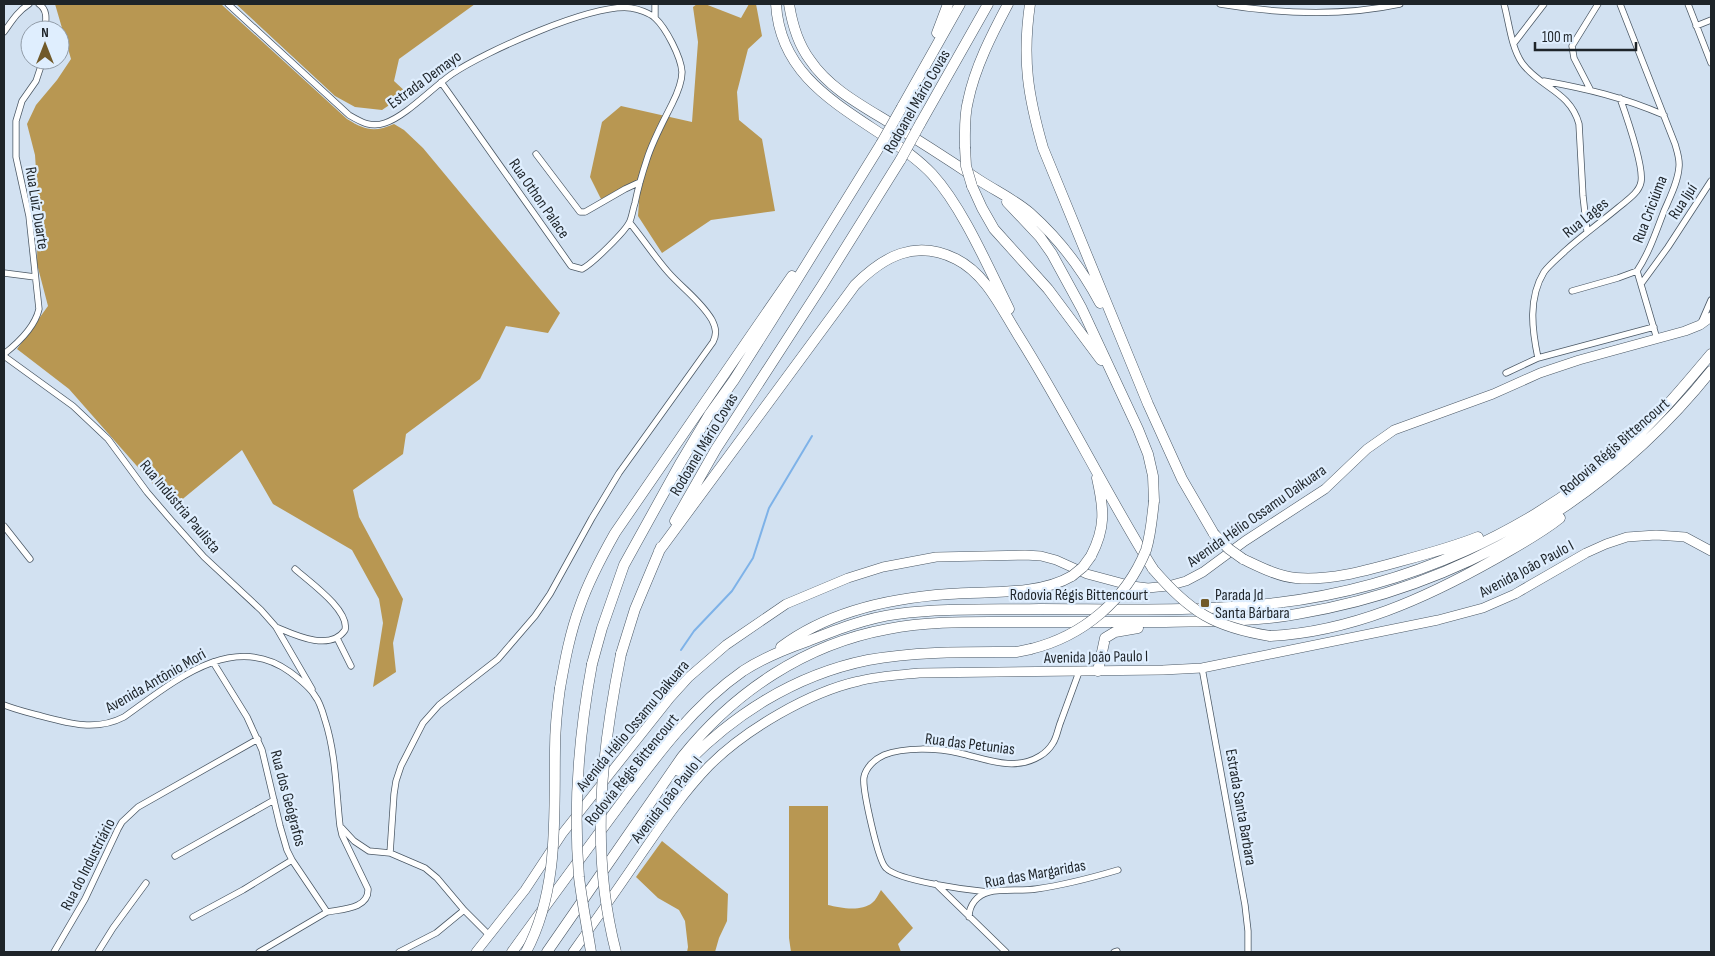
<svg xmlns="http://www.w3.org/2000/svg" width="1715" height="956" font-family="'Sofia Sans Condensed',sans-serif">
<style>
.forest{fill:#b89752}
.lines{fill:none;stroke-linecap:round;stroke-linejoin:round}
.stream{stroke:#7eb2e8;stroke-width:2}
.minor-casing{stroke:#4b5865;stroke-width:7}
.primary-casing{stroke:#4b5865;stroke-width:10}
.motorway-casing{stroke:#4b5865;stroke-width:11}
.minor{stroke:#fff;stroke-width:5.5}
.primary{stroke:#fff;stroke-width:9}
.motorway{stroke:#fff;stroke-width:10}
.motorway-bridge-casing{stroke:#4b5865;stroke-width:11;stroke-linecap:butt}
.motorway-bridge{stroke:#fff;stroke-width:10}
.poi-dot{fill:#715a2a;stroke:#dfeefe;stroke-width:2}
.labels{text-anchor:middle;stroke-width:4.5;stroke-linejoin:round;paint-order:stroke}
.street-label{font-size:16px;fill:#1e2429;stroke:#dfeefe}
.poi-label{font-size:16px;fill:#1e2429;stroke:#dfeefe;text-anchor:start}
</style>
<rect width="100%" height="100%" fill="#d2e1f1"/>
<!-- forest -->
<path class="forest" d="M55,4H221L347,119C365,130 374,133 394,124L404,130L423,148L560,313L548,333L506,326L480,379L406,434L403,454L353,490L359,517L403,599L393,643L396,672L373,687L383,623L379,599L352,550L273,504L242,450L173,507L69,389L17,349L48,306L37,264L38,200L35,155L27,124L36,105L57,80L71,59Z
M236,4H475L399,59L394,81L407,93L382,110L355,107L335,96Z
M697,4H705L741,18L749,4H756L762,36L748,49L737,92L739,120L762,139L775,211L711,220L662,253L638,216L640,187L627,185L601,199L590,177L602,122L621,106L692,122L698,42L693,7Z
M789,806H828V905C840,908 861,912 872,903C876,900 878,895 881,890L913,928L898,944L901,952H791L789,938Z
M662,841L728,894L727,921L719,938L715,952H687L688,947L685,921L679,910L658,898L636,877Z"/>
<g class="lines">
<!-- stream -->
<path class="stream" d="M681,650L694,631L732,591L753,558L769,508L812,436"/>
<defs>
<path id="minor" d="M39,4C48,10 46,20 45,30
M228,4L349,115C361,122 371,128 385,123C406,116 432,88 452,74C484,52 593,3 631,8C638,9 650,13 655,18C666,28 681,57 682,72C682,83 677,94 672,104C663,122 653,140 647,159C642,174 638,188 635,203C633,209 632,216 630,221C626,231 592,264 582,269L571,266L441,82
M1220,4C1280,14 1340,17 1400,4
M1504,4C1509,22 1511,47 1522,63C1540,88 1570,91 1579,124L1583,196L1587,231
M1620,4L1675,144C1677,151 1680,159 1679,167C1678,182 1670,197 1664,211C1656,232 1649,253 1637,271L1657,339
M1688,4L1711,63
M655,17V4
M1696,26L1711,20
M4,32C12,21 17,12 29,4
M1514,43L1544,4
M1544,81C1588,89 1622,97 1664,115
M1590,89L1574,58L1572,46L1598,4
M536,154L580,212H585L625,189L640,182
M4,273L35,277
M1641,284L1668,247L1711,181
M1572,291L1618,278L1637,271
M1701,323L1711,300
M4,354C18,343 35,327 39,309L29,216L16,157V121L22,101L36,81L43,60
M4,356L73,406L108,439L147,492L171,520L204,557L261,610L276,627L312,689
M1538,358C1532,330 1528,298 1544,272C1550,264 1558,258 1565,251C1583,235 1601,222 1619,207C1626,201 1639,193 1641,182C1644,167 1626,115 1620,98
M1506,373L1538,358L1654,327
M4,526L30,559
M276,627C295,635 330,652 345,630C350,610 308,581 295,569
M337,638L351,666
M1202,668L1245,905L1248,931V952
M4,705C14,709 26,712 37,715C67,723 95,732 124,717C172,683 232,630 290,672C298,678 310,687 315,696C320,702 323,713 325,720C336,754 336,791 340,826L342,835L368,889C369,909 342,909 327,912L292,860L287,850L280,826L262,750L247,717L213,662
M342,828L354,841L369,851L390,853L425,868L437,878L464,910L489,935
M390,853L394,794L396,781L401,766L423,723L439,705L498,659L535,616L550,594L592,518L619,473L713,342C717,334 716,328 712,320C701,301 682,288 668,272C654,256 643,239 630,223
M175,856L274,800
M936,884L1006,952
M988,892C968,890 898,881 886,868C878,861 862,788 864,777C866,767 875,759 884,755C904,747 938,748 959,753C986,759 1014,772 1040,756C1045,753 1050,748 1053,743C1057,737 1058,728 1061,721C1067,705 1073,688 1079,672
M193,917L243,890L292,860
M969,917C969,905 977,895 989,892C1002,889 1022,891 1036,889C1064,885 1091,878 1118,870
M54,952L85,899L118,829L122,822L138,807L258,739
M98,952L113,928L146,883
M259,952L327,912
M399,952L436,933L464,910
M1114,952L1117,951"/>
<path id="primary" d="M476,952L525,890L562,834L670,698L689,677L726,645L786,604L848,578L883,567L936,557L1025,555L1041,556L1056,560L1087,574L1132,586L1148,588L1168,586L1186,581L1203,572L1245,541L1325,489L1367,449L1394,430L1493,394L1540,373L1579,360L1685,331L1700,325L1711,317
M573,952C595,921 617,890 638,859C660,827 682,794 709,766C745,730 809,692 859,681C879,676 899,675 919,673L1163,670L1202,668L1438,620L1483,608L1515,594L1586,553L1606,544L1627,537L1656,535L1685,537L1711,551"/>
<path id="motorway" d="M776,4C780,74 835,103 887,138C903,149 919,160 932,174C963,208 988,267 1009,309
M789,4C792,23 798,44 810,60C828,87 859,104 887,121C918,140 949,160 979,180C996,191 1015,200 1030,213C1058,238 1082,269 1100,303
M1030,4C1022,59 1028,96 1043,148L1148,404L1182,479L1214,534
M937,33L948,4
M902,107L960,4
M920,124L988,4
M965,147C965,132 964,116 968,101C975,67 992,34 1008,4
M972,186L982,208L994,229L1048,289L1101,360
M1007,202L1040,237L1052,254L1082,309L1138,429L1148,454L1153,476L1154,501
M675,521L716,449L823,284L901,159
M659,551L855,285C884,256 915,239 956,259C986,274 1001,308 1018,335C1066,411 1105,492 1153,569
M1091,556C1106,527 1104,509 1097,478
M1243,559C1260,567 1277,576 1296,578C1331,581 1368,570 1401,561C1427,554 1453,547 1478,537
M1270,636C1351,632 1426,598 1495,559C1517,546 1540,534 1560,518
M781,647C829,611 890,598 949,594C988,591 1038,596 1072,576
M621,654L635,609L661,547
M592,664L602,628L624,565L681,462L709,415L734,380L772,320L881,144
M1098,671L1105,638L1115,632L1138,628
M560,688C565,660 570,633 580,606C589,580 602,556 615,533L792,276
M679,771C730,716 794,675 868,660C917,651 967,652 1016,652L1031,649
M512,952C548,902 585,852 622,802C657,755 694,705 743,671C763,658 785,649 808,641C836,630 866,618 897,614C944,608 992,610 1040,609C1118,609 1198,612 1276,603C1405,588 1533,532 1629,444C1659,416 1685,385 1711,354
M547,952L682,757C734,692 805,644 888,629C928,621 969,622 1009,622C1061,622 1113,622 1165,622C1209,621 1254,622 1297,614C1460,587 1608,500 1711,371"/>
</defs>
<!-- minor casing -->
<use href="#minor" class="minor-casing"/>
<!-- primary casing -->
<use href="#primary" class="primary-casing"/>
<!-- motorway casing -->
<use href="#motorway" class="motorway-casing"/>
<!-- minor -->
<use href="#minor" class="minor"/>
<!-- primary -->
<use href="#primary" class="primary"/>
<!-- motorway -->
<use href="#motorway" class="motorway"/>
<defs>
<path id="motorway-bridge" d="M881,144L902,107
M965,147L966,166L972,186
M901,159L920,124
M1214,534L1229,549L1243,559
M1153,569C1190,612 1214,627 1270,636
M1072,576L1083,567L1091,556
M1031,649C1083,636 1126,600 1146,550C1151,534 1152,517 1154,501
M526,952C559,890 554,818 555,749C555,729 557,709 560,688
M591,952C587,927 582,902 579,877C573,806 579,734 592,664
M616,952C590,852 601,754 621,654"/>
</defs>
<!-- motorway-bridge casing -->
<use href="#motorway-bridge" class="motorway-bridge-casing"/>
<!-- motorway-bridge -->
<use href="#motorway-bridge" class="motorway-bridge"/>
</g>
<!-- markers -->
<rect class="poi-dot" x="1200" y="598" width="10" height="10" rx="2.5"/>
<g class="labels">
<!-- street labels -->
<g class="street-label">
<text transform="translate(424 79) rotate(-36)" y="6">Estrada Demayo</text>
<text transform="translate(916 101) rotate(-60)" y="6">Rodoanel Mário Covas</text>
<text transform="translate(540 198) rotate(55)" y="6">Rua Othon Palace</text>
<text transform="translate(1682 201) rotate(-57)" y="6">Rua Ijuí</text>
<text transform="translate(38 208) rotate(81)" y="6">Rua Luiz Duarte</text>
<text transform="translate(1649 209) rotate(-69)" y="6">Rua Criciúma</text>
<text transform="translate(1585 217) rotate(-39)" y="6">Rua Lages</text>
<text transform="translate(703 444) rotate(-59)" y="6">Rodoanel Mário Covas</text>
<text transform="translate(1614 446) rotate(-41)" y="6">Rodovia Régis Bittencourt</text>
<text transform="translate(181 506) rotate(50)" y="6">Rua Indústria Paulista</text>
<text transform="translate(1256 515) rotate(-35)" y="6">Avenida Hélio Ossamu Daikuara</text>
<text transform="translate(1526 568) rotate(-28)" y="6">Avenida João Paulo I</text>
<text x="1079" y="600">Rodovia Régis Bittencourt</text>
<text transform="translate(1096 656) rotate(-1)" y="6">Avenida João Paulo I</text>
<text transform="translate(155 680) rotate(-30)" y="6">Avenida Antônio Mori</text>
<text transform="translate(632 725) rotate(-50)" y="6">Avenida Hélio Ossamu Daikuara</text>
<text transform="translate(970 743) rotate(7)" y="6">Rua das Petunias</text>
<text transform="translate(631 769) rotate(-51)" y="6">Rodovia Régis Bittencourt</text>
<text transform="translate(289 798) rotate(75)" y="6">Rua dos Geógrafos</text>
<text transform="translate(666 799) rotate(-52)" y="6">Avenida João Paulo I</text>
<text transform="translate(1242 807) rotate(80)" y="6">Estrada Santa Barbara</text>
<text transform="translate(87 864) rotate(-63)" y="6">Rua do Industriário</text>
<text transform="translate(1035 873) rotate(-10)" y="6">Rua das Margaridas</text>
</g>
<!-- poi labels -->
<g class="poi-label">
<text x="1215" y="600">Parada Jd<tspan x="1215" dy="18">Santa Bárbara</tspan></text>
</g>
</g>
<!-- border -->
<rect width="1715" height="956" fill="none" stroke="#1e2429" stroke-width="10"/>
<!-- north arrow -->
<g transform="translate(45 45)"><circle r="24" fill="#dfeefe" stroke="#929da9"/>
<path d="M0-4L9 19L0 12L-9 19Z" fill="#715a2a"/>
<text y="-8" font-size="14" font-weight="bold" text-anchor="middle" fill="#1e2429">N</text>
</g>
<!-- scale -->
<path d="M1535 42v8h101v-8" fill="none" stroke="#1e2429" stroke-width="2.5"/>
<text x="1542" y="42" font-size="15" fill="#1e2429" stroke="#dfeefe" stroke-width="4" paint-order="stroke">100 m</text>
</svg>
